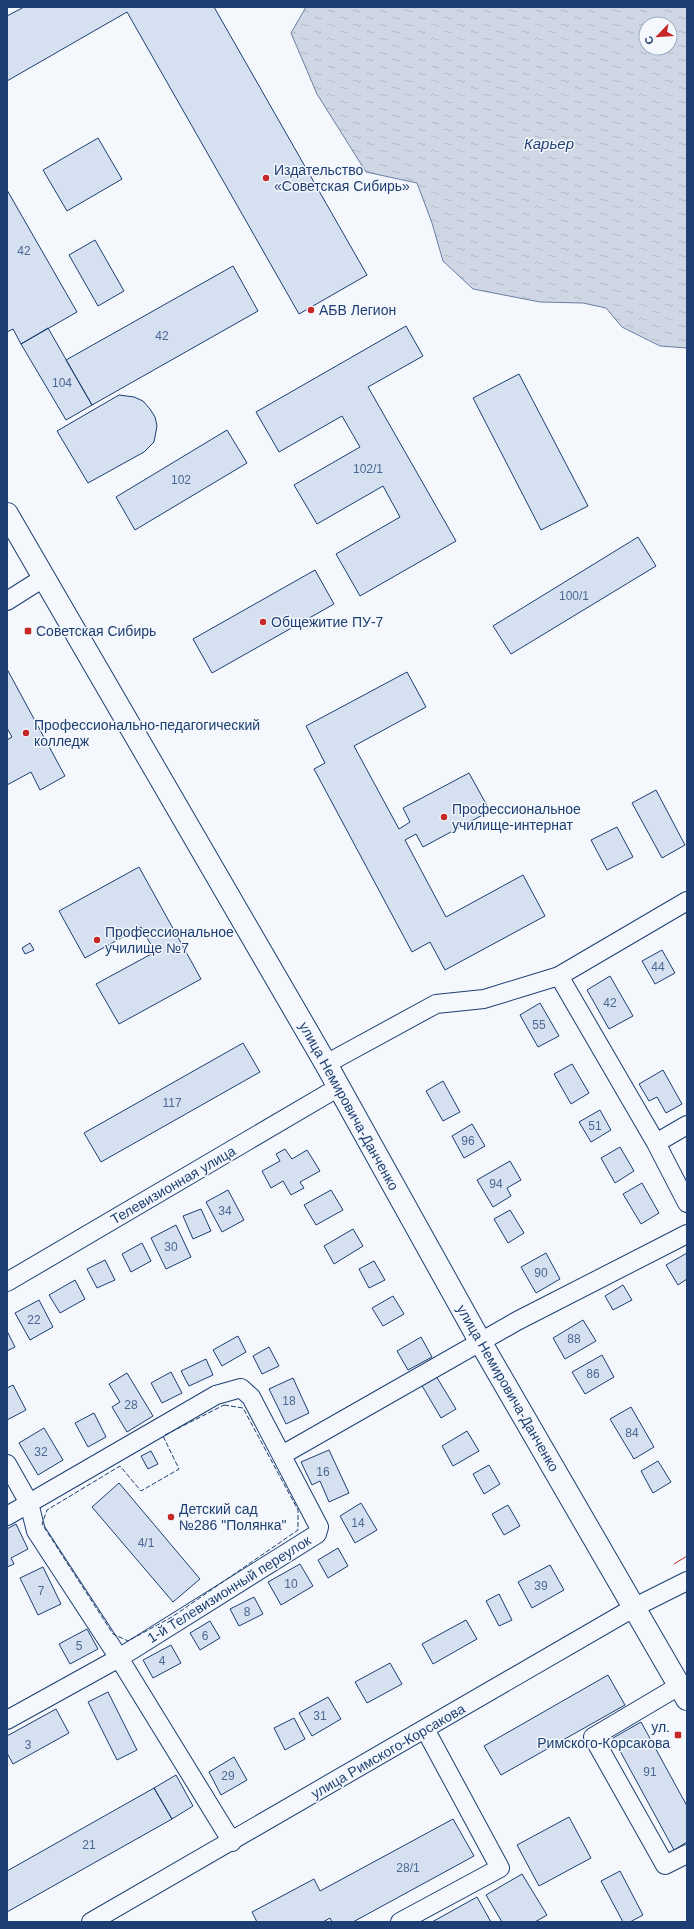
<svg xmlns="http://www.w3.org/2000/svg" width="694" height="1929" font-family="Helvetica,sans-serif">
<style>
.water{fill:url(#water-ripples);stroke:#687fa3;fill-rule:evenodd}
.building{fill:#d5e0f0;stroke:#1d3f73}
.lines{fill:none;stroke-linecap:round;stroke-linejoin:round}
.minor-casing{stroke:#1d3f73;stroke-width:20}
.major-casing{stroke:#1d3f73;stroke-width:24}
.minor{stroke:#f4f7fb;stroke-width:18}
.major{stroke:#f4f7fb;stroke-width:22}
.fence{stroke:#1d3f73;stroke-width:1;stroke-dasharray:5 2;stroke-linecap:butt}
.power{stroke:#c62828;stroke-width:1;stroke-dasharray:14 3 2 3;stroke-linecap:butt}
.poi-dot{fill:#c62828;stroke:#f4f7fb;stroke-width:1.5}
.labels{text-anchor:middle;stroke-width:3;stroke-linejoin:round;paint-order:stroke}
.number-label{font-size:12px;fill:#4b6792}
.poi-label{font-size:14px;fill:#1d3f73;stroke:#f4f7fb;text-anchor:start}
.street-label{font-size:14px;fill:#1d3f73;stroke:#f4f7fb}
.water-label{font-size:15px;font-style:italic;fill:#1d3f73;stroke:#f4f7fb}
</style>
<defs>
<pattern id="water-ripples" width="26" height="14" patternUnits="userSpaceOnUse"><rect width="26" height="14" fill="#cfd7e4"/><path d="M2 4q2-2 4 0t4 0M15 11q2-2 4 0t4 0" fill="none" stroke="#b1bac7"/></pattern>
</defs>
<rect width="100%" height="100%" fill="#f4f7fb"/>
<!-- water -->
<path class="water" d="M306,7H687V348L660,346L622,327L606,308L583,303L540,302L473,289L443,261L432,223L417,183L366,172L317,94L291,33ZM646,24H670V48H646Z"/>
<!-- building -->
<path class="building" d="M24,7H214L367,275L299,314L127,12L7,81V16Z
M98,138L122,179L67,211L43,170Z
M7,190L77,312L21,344L13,329L7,332Z
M95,240L124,291L98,306L69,255Z
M233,266L258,311L92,405L66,360Z
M406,326L423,356L368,387L456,541L360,596L336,554L400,517L383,486L317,524L294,485L360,447L342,416L279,452L256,412Z
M48,328L92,405L66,420L21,344Z
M519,374L588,506L541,530L473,398Z
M119,395L134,397L143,401L150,409L155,417L157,426L154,442L144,452L88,483L57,431Z
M227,430L247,463L135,530L116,497Z
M638,537L656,566L511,654L493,626Z
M315,570L334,604L212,673L193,639Z
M7,669L65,776L40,790L31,772L7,785V740L12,737L7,728Z
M407,672L426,707L354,746L399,829L410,822L403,808L469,773L490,811L423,847L416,834L405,840L446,917L523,875L545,916L445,970L430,942L412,952L314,769L325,763L306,726Z
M656,790L685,845L662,858L632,803Z
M617,827L633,857L607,870L591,840Z
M139,867L201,979L119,1024L96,984L155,952L141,927L85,958L59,911Z
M30,943L34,950L25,954L22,948Z
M662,950L675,973L655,984L642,961Z
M610,976L633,1016L609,1029L587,990Z
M540,1003L559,1036L538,1047L520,1015Z
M243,1043L260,1072L101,1162L84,1133Z
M572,1064L589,1093L571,1104L554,1074Z
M663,1070L682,1104L666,1113L657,1097L649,1101L639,1084Z
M443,1081L460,1112L443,1121L426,1091Z
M600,1110L611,1130L591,1142L579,1122Z
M472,1124L485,1146L464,1158L452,1136Z
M620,1147L634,1171L615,1183L601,1158Z
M285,1149L292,1159L307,1150L320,1171L300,1182L304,1188L291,1195L283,1181L271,1188L262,1171L280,1161L276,1154Z
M510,1161L521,1180L507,1188L511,1196L493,1207L477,1180Z
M642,1183L659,1213L641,1224L623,1194Z
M228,1190L244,1220L222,1232L206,1202Z
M331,1190L343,1210L316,1225L304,1205Z
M201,1209L211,1231L193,1239L183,1216Z
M510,1210L524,1233L508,1243L494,1219Z
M176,1225L191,1257L166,1269L151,1238Z
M353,1229L363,1246L334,1264L324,1246Z
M142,1243L151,1261L131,1272L122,1254Z
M546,1253L560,1279L536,1293L521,1267Z
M687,1253V1279L678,1285L666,1265Z
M105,1260L115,1280L97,1288L87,1269Z
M374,1261L385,1280L369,1288L359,1269Z
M75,1280L85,1299L60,1313L49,1295Z
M623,1285L632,1300L613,1310L605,1296Z
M393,1296L404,1314L383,1326L372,1308Z
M39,1300L53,1327L30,1340L15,1313Z
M583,1320L596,1341L565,1359L553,1338Z
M7,1331L15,1347L7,1351Z
M238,1336L246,1352L222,1366L213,1350Z
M421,1337L432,1357L408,1370L397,1351Z
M269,1347L279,1366L262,1374L253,1356Z
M602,1355L614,1377L585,1394L572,1372Z
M206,1359L213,1375L189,1386L181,1371Z
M171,1372L182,1393L162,1403L151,1383Z
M127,1373L153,1416L127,1432L112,1407L120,1402L109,1384Z
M436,1376L456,1409L441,1418L421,1384Z
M293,1378L309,1413L286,1424L269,1389Z
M13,1385L26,1410L7,1420V1388Z
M631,1407L654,1447L634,1459L610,1419Z
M94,1413L106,1437L88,1447L75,1423Z
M44,1428L63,1460L38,1475L19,1443Z
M467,1431L479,1451L453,1466L442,1446Z
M329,1450L349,1493L329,1502L320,1481L312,1485L301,1462Z
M151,1451L158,1464L148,1469L141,1456Z
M658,1461L671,1482L653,1493L641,1471Z
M489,1465L500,1484L484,1494L473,1474Z
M119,1483L200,1579L173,1602L92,1507Z
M361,1503L377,1530L355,1543L340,1516Z
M508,1505L520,1526L504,1535L492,1514Z
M16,1524L28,1549L11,1558L14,1564L7,1567V1529Z
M338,1548L348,1566L328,1578L318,1560Z
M300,1564L313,1586L281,1605L268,1582Z
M550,1565L564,1590L532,1608L518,1582Z
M43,1567L61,1604L38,1615L20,1578Z
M499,1594L512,1620L499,1626L486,1601Z
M254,1597L263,1614L239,1626L230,1609Z
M466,1620L477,1639L433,1664L422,1644Z
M210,1621L220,1638L200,1650L190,1633Z
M87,1629L98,1649L70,1664L59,1644Z
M171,1645L181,1663L153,1678L143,1660Z
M390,1663L402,1684L367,1703L355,1682Z
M608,1675L625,1705L501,1775L484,1746Z
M108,1692L137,1750L117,1760L88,1702Z
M328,1697L341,1719L312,1736L299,1713Z
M56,1709L69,1733L13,1764L7,1753V1736Z
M294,1718L305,1739L285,1750L274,1728Z
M641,1722L687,1806V1842L674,1850L613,1738Z
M234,1757L247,1780L221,1795L209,1772Z
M176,1775L193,1806L172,1819L154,1788Z
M154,1788L172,1819L7,1912V1871Z
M569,1817L591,1858L539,1886L517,1845Z
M453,1819L474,1856L353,1922H332L330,1918L323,1922H257L252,1912L314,1879L320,1891Z
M620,1871L643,1915L630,1922H623L601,1881Z
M522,1874L547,1915L535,1922H502L486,1895Z
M477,1897L491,1922H432Z"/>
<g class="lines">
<defs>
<path id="minor" d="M7,601L45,577
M559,976L656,1143L687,1203
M326,1064L436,1004L484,999L559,976L687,901
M656,1143L687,1125
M7,1282L339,1087
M282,1455L517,1321L687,1234
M7,1464L29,1503L36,1531L119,1658L232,1842
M7,1516L216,1395L241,1388L251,1397L319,1527L317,1534L119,1658L7,1720
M679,1686L593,1737L665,1865L687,1854
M91,1922L635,1607L687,1581
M400,1922L500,1868L425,1729"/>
<path id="major" d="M7,514L326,1064L481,1343L687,1699"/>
</defs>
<!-- minor casing -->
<use href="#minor" class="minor-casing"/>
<!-- major casing -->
<use href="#major" class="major-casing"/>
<!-- minor -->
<use href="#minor" class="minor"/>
<!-- major -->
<use href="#major" class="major"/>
<!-- fence -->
<path class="fence" d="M224,1405L243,1408L298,1510V1530L172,1617L128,1641L113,1634L42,1524L47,1510L120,1466L141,1491L179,1469L163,1436Z"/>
<!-- power -->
<path class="power" d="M674,1564L687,1556"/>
</g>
<!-- markers -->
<g class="poi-dot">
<circle cx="266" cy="178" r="4"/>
<circle cx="311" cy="310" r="4"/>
<circle cx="263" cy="622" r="4"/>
<rect x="24" y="627" width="8" height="8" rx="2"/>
<circle cx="26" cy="733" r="4"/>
<circle cx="444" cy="817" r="4"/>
<circle cx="97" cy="940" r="4"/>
<circle cx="171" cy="1517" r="4"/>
<rect x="674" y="1731" width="8" height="8" rx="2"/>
</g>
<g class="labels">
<!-- number labels -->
<g class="number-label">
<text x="24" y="255">42</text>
<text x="162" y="340">42</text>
<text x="62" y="387">104</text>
<text x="368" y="473">102/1</text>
<text x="181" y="484">102</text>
<text x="574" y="600">100/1</text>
<text x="658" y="971">44</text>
<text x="610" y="1007">42</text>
<text x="539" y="1029">55</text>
<text x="172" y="1107">117</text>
<text x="595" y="1130">51</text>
<text x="468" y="1145">96</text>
<text x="496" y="1188">94</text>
<text x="225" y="1215">34</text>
<text x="171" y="1251">30</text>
<text x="541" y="1277">90</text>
<text x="34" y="1324">22</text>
<text x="574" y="1343">88</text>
<text x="593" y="1378">86</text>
<text x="289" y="1405">18</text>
<text x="131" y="1409">28</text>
<text x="632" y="1437">84</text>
<text x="41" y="1456">32</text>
<text x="323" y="1476">16</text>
<text x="358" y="1527">14</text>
<text x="146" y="1547">4/1</text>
<text x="291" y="1588">10</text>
<text x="541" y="1590">39</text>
<text x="41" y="1595">7</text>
<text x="247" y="1616">8</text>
<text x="205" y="1640">6</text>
<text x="79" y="1650">5</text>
<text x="162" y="1665">4</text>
<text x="320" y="1720">31</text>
<text x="28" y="1749">3</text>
<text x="650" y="1776">91</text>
<text x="228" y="1780">29</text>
<text x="89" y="1849">21</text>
<text x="408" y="1872">28/1</text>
</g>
<!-- poi labels -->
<g class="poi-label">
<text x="274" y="175">Издательство<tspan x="274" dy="16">«Советская Сибирь»</tspan></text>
<text x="319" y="315">АБВ Легион</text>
<text x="271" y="627">Общежитие ПУ-7</text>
<text x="36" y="636">Советская Сибирь</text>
<text x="34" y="730">Профессионально-педагогический<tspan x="34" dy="16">колледж</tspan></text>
<text x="452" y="814">Профессиональное<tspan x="452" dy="16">училище-интернат</tspan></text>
<text x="105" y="937">Профессиональное<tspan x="105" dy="16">училище №7</tspan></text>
<text x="179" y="1514">Детский сад<tspan x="179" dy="16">№286 "Полянка"</tspan></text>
<text x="670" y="1732" text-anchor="end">ул.<tspan x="670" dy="16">Римского-Корсакова</tspan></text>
</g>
<!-- street labels -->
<g class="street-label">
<text transform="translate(349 1106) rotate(61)" y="5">улица Немировича-Данченко</text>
<text transform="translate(173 1185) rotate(-30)" y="5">Телевизионная улица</text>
<text transform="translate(508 1388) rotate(60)" y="5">улица Немировича-Данченко</text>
<text transform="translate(229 1589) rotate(-32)" y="5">1-й Телевизионный переулок</text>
<text transform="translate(388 1751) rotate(-30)" y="5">улица Римского-Корсакова</text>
</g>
<!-- water labels -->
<g class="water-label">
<text x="549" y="149">Карьер</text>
</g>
</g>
<!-- border -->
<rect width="694" height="1929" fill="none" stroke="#1d3f73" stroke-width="16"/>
<!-- north arrow -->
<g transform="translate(658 36) rotate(245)"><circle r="19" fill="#f4f7fb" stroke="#9eadc5"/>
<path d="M0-3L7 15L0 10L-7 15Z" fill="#c62828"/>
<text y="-6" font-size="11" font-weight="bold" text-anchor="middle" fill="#1d3f73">С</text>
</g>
</svg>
